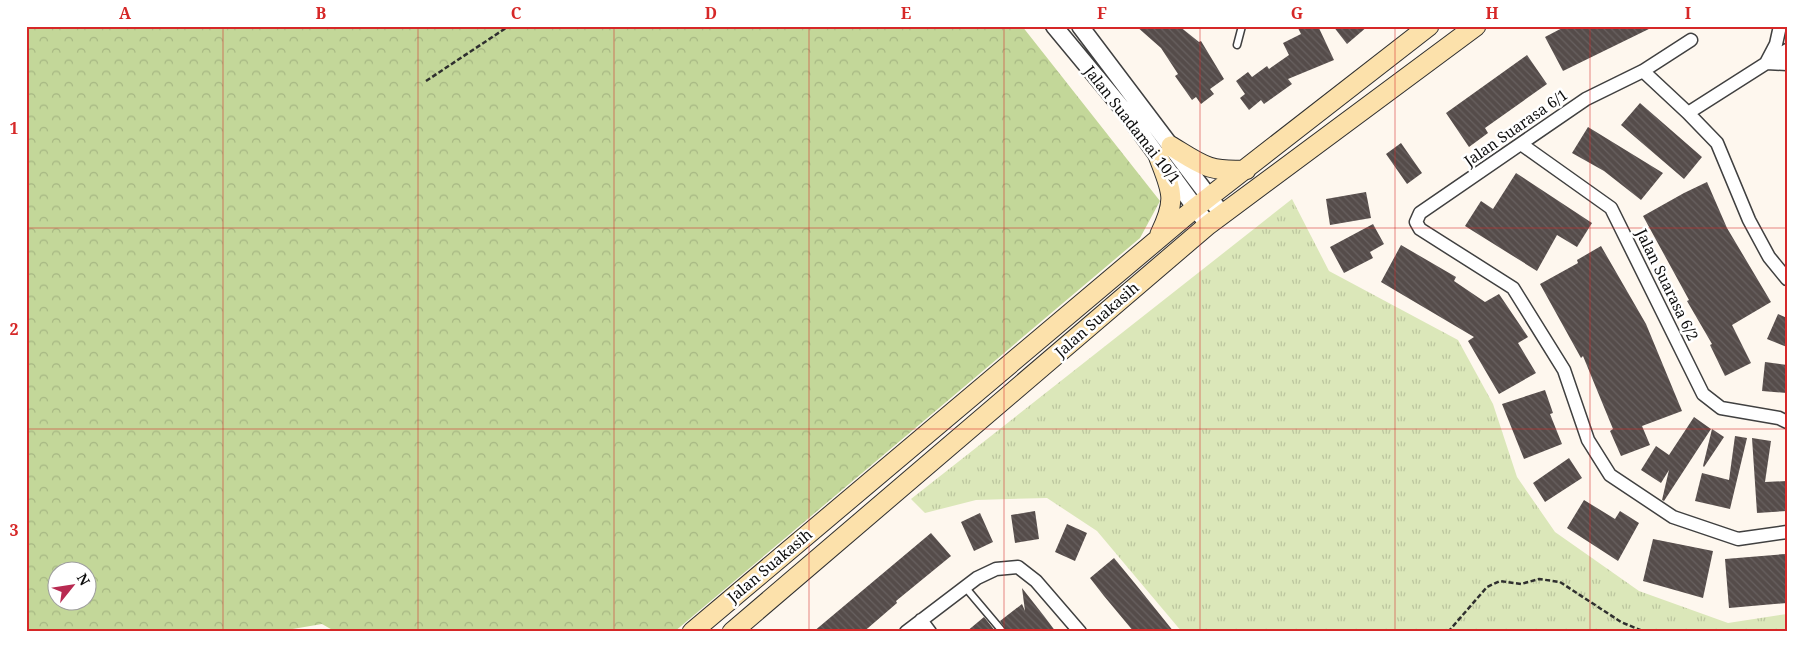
<svg xmlns="http://www.w3.org/2000/svg" width="1813" height="658" font-family="'Noto Serif',serif">
<style>
.forest{fill:url(#forest-crowns);fill-rule:evenodd}
.park{fill:url(#park-tufts)}
.building{fill:url(#building-back-hatch)}
.lines{fill:none;stroke-linecap:round;stroke-linejoin:round}
.service-casing{stroke:#404040;stroke-width:9}
.minor-casing{stroke:#404040;stroke-width:15}
.tertiary-casing{stroke:#404040;stroke-width:19}
.secondary-casing{stroke:#2f2f2f;stroke-width:21}
.path{stroke:#2f2f2f;stroke-width:2.5;stroke-dasharray:5 2.5;stroke-linecap:butt}
.service{stroke:#fff;stroke-width:6}
.minor{stroke:#fff;stroke-width:12}
.tertiary{stroke:#fff;stroke-width:16}
.secondary{stroke:#fce1ab;stroke-width:19}
.grid{fill:none;stroke:#d62828;stroke-width:1;stroke-opacity:0.55}
.labels{text-anchor:middle;stroke-width:5;stroke-linejoin:round;paint-order:stroke}
.street-label{font-size:15px;fill:#0d0d0d;stroke:#fff}
.neatline{fill:none;stroke:#d62828;stroke-width:2}
.grid-label{font-size:16px;text-anchor:middle;font-weight:bold;fill:#d62828}
</style>
<defs>
<pattern id="forest-crowns" width="20" height="18" patternUnits="userSpaceOnUse" patternTransform="scale(1.25)"><rect width="20" height="18" fill="#c3d799"/><path d="M2 6a3 3 0 1 1 6 0M12 15a3 3 0 1 1 6 0" fill="none" stroke="#a6b783"/></pattern>
<pattern id="park-tufts" width="24" height="20" patternUnits="userSpaceOnUse" patternTransform="scale(1.25)"><rect width="24" height="20" fill="#dbe7b9"/><path d="M3 7l-1-3M5 7V3M7 7l1-3M15 17l-1-3M17 17v-4M19 17l1-3" fill="none" stroke="#bbc59e"/></pattern>
<pattern id="building-back-hatch" width="6" height="6" patternUnits="userSpaceOnUse" patternTransform="scale(1.25)"><rect width="6" height="6" fill="#554c4a"/><path d="M-1 5l2 2M0 0l6 6M5-1l2 2" fill="none" stroke="#686160"/></pattern>
</defs>
<rect width="100%" height="100%" fill="#fef7ee"/>
<!-- forest -->
<path class="forest" d="M26,26H1022L1160,201L1140,238L674,632H336L322,624L275,632H26ZM58,570H88V600H58Z"/>
<!-- park -->
<path class="park" d="M1292,199L1329,271L1458,340L1493,404L1517,477L1555,532L1639,591L1728,623L1787,614V632H1182L1097,531L1047,498L976,500L925,513L911,499Z"/>
<!-- building -->
<path class="building" d="M1136,26H1179L1199,42L1201,41L1224,79L1210,89L1214,94L1201,104L1196,97L1192,100L1175,76L1178,74L1161,48Z
M1297,26H1318L1334,60L1288,79L1292,84L1264,104L1261,100L1249,110L1240,98L1245,94L1236,81L1248,72L1252,77L1267,66L1269,69L1289,55L1283,43L1301,34Z
M1333,26H1368L1347,44Z
M1566,26H1655L1563,71L1545,37Z
M1527,55L1547,84L1485,128L1488,133L1469,147L1446,113Z
M1640,103L1702,157L1684,179L1621,125Z
M1588,127L1663,173L1641,200L1604,171L1572,153Z
M1401,143L1422,173L1407,184L1386,154Z
M1516,173L1592,223L1577,247L1557,235L1537,271L1465,226L1481,201L1493,209Z
M1707,182L1727,228L1771,302L1732,325L1751,363L1725,376L1710,345L1712,344L1687,301L1689,300L1643,216L1684,193Z
M1366,192L1371,218L1330,225L1326,199Z
M1373,224L1384,244L1370,252L1373,258L1344,273L1330,247Z
M1401,245L1456,277L1454,281L1485,302L1499,294L1528,337L1518,343L1536,373L1499,394L1468,341L1474,337L1381,282Z
M1601,246L1646,324L1682,411L1642,426L1650,445L1621,456L1610,431L1613,429L1583,356L1581,358L1540,284L1578,263L1577,260Z
M1778,314L1787,318V347L1767,339Z
M1765,362L1787,365V393L1762,391Z
M1545,390L1553,413L1550,414L1562,444L1524,459L1502,404Z
M1694,417L1711,429L1664,501L1662,500L1669,470L1661,483L1641,470L1656,446L1669,455Z
M1712,429L1724,437L1704,467L1703,466Z
M1735,436L1747,438L1730,509L1695,501L1702,473L1729,480Z
M1752,438L1771,441L1765,482L1787,481V511L1757,513Z
M1569,458L1582,478L1545,502L1533,483Z
M1584,500L1615,519L1620,511L1639,523L1618,561L1567,528Z
M1035,511L1039,539L1015,543L1011,515Z
M980,513L993,542L974,551L961,522Z
M1067,524L1087,533L1075,561L1055,552Z
M931,533L951,556L896,601L897,603L868,628L863,632H813Z
M1653,539L1713,551L1703,598L1643,581Z
M1785,554L1787,603L1729,608L1725,559Z
M1114,558L1137,586L1174,632H1134L1104,596L1090,578Z
M1022,588L1044,616L1056,632H1008L1000,621L1022,604L1025,611Z
M984,617L996,632H966Z"/>
<g class="lines">
<defs>
<path id="service" d="M1237,45L1242,26
M965,587L1003,632"/>
<path id="minor" d="M1691,40L1643,71L1586,99L1420,213L1416,222L1420,229L1513,288L1564,370L1588,440L1610,475L1673,517L1738,539L1787,532
M1766,63L1776,44L1780,26
M1766,63L1787,64
M1643,71L1688,113L1717,143L1749,220L1769,257L1787,279
M1688,113L1787,50
M1521,144L1611,208L1703,394L1721,408L1779,418L1787,422
M921,620L930,632
M906,632L977,578L996,569L1018,567L1036,581L1080,632"/>
<path id="tertiary" d="M1054,26L1127,114L1208,225
M1080,26L1222,214"/>
<path id="secondary" d="M1171,146C1202,165 1208,172 1246,170
M1159,158C1172,192 1177,199 1160,234
M692,632L1195,208L1429,26
M732,632L1208,225L1476,26"/>
</defs>
<!-- service casing -->
<use href="#service" class="service-casing"/>
<!-- minor casing -->
<use href="#minor" class="minor-casing"/>
<!-- tertiary casing -->
<use href="#tertiary" class="tertiary-casing"/>
<!-- secondary casing -->
<use href="#secondary" class="secondary-casing"/>
<!-- path -->
<path class="path" d="M426,81L509,26
M1448,632L1487,587L1500,581L1521,584L1539,579L1560,582L1621,622L1645,632"/>
<!-- service -->
<use href="#service" class="service"/>
<!-- minor -->
<use href="#minor" class="minor"/>
<!-- tertiary -->
<use href="#tertiary" class="tertiary"/>
<!-- secondary -->
<use href="#secondary" class="secondary"/>
</g>
<!-- grid -->
<path class="grid" d="M223,26V632M418,26V632M614,26V632M809,26V632M1004,26V632M1200,26V632M1395,26V632M1590,26V632M26,228H1787M26,429H1787"/>
<g class="labels">
<!-- street labels -->
<g class="street-label">
<text transform="translate(1132 125) rotate(52)" y="5">Jalan Suadamai 10/1</text>
<text transform="translate(1516 128) rotate(-35)" y="5">Jalan Suarasa 6/1</text>
<text transform="translate(1667 285) rotate(64)" y="5">Jalan Suarasa 6/2</text>
<text transform="translate(1097 320) rotate(-41)" y="5">Jalan Suakasih</text>
<text transform="translate(770 566) rotate(-40)" y="5">Jalan Suakasih</text>
</g>
</g>
<!-- border -->
<rect width="1813" height="658" fill="none" stroke="#ffffff" stroke-width="55"/>
<!-- north arrow -->
<g transform="translate(72 586) rotate(60)"><circle r="24" fill="#ffffff" stroke="#9e9e9e"/>
<path d="M0-4L9 19L0 12L-9 19Z" fill="#b82a51"/>
<text y="-8" font-size="14" font-weight="bold" text-anchor="middle" fill="#0d0d0d">N</text>
</g>
<rect x="28" y="28" width="1758" height="602" class="neatline"/>
<g class="grid-label">
<text x="125" y="19">A</text>
<text x="321" y="19">B</text>
<text x="516" y="19">C</text>
<text x="711" y="19">D</text>
<text x="906" y="19">E</text>
<text x="1102" y="19">F</text>
<text x="1297" y="19">G</text>
<text x="1492" y="19">H</text>
<text x="1688" y="19">I</text>
<text x="14" y="134">1</text>
<text x="14" y="335">2</text>
<text x="14" y="536">3</text>
</g>
</svg>
